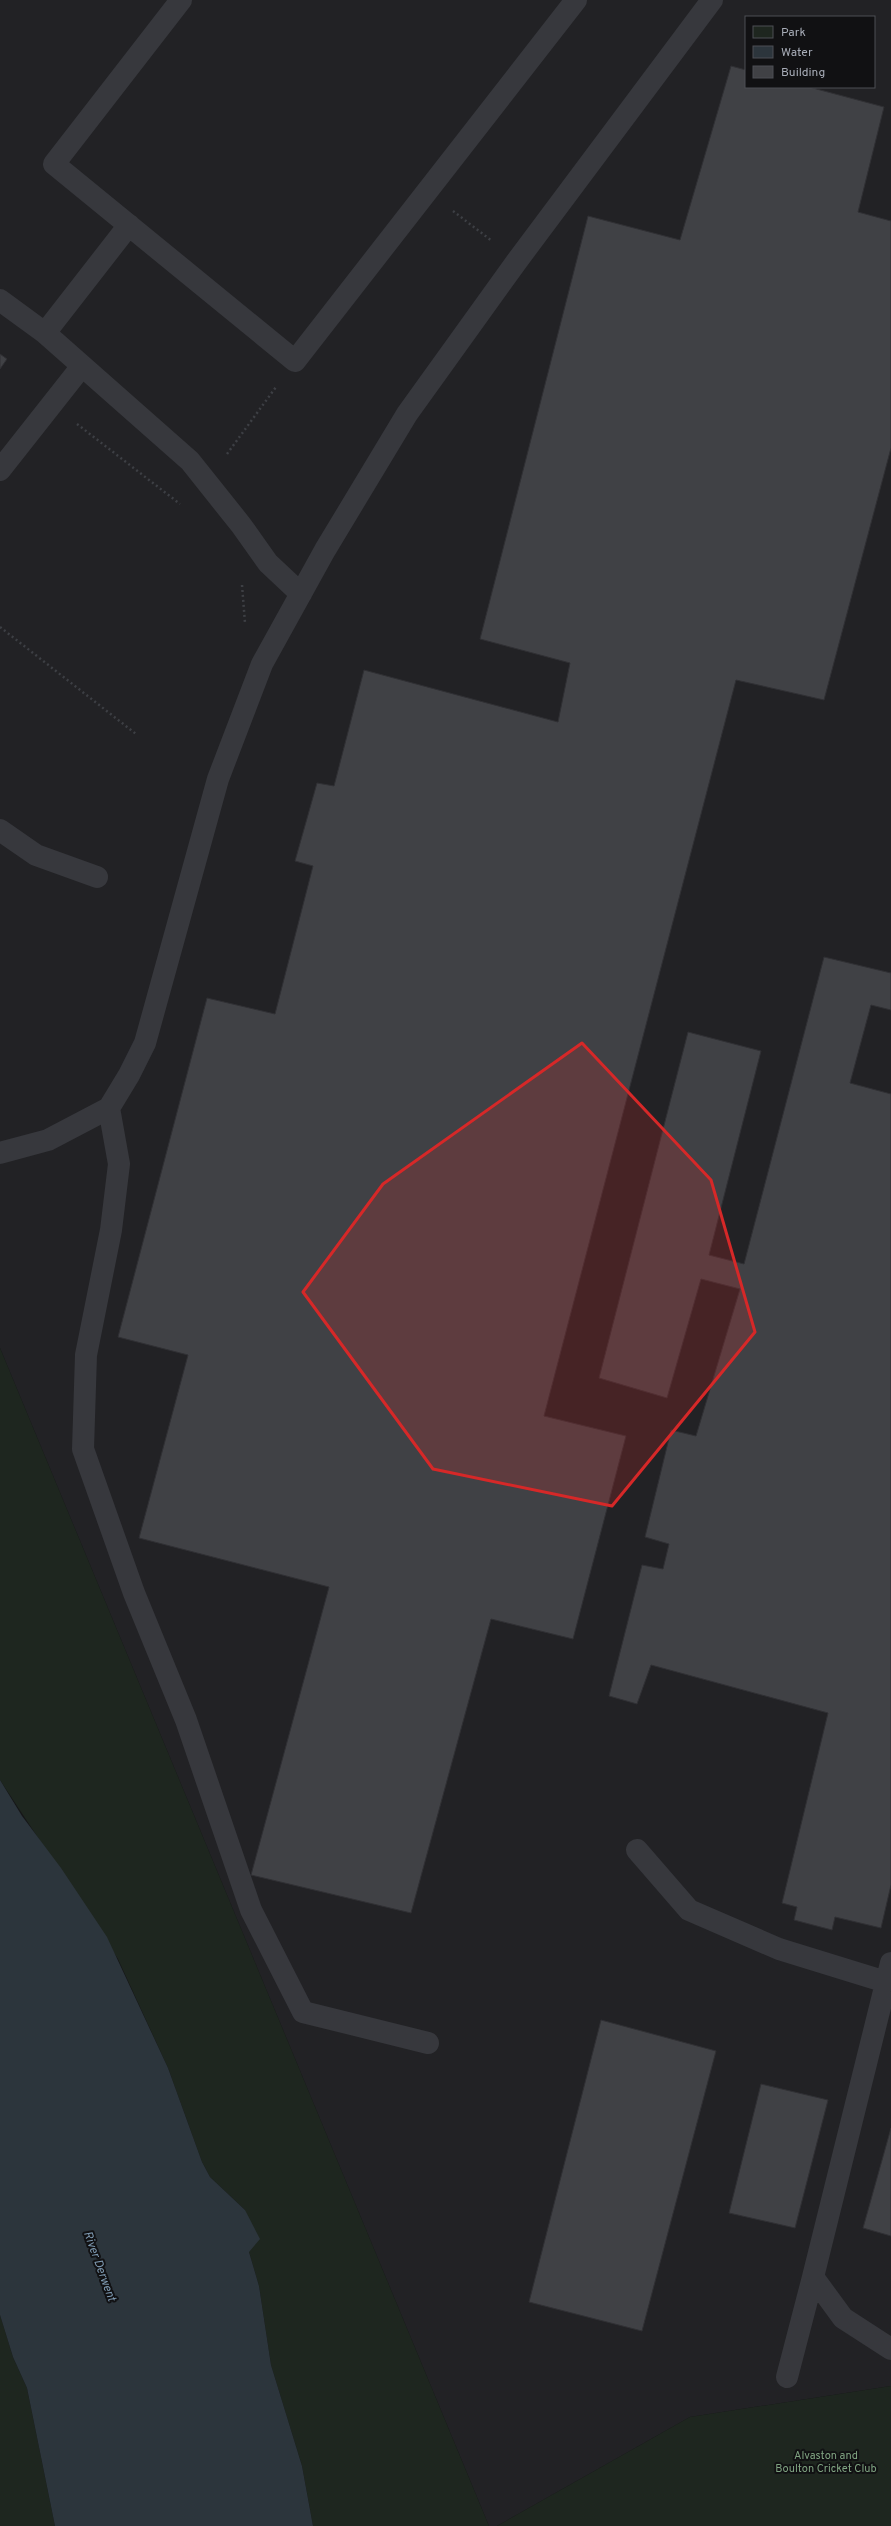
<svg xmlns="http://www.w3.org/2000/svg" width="891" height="2526" font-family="Overpass,sans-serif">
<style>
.built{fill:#222225;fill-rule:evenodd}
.green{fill:#1e261f}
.water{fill:#2c353c}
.building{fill:#404145;stroke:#303034}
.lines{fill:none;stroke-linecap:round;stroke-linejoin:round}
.path{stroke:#3d3f44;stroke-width:2.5;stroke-dasharray:2 3;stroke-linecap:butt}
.service{stroke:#37383d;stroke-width:22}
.marked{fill:#d62828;fill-opacity:0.2;stroke:#d62828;stroke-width:3;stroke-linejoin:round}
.labels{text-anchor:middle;stroke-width:4;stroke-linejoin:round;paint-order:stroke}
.park-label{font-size:11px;fill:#7fa381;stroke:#111113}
.water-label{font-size:12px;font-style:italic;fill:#7f9bb3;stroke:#111113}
</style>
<rect width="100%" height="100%" fill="#161618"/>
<!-- built -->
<path class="built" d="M0,0H891V2386L690,2417L497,2526H489L0,1348ZM746,17H874V87H746Z"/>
<!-- green -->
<path class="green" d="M0,1348L489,2526H313L302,2466L271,2365L259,2286L249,2252L245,2210L210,2177L202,2162L168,2068L118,1959L0,1780Z
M0,2315L13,2357L27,2388L55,2526H0Z
M891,2386V2526H497L690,2417Z"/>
<!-- water -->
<path class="water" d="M0,1780L22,1816L61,1868L107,1937L168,2068L202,2162L210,2177L245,2210L260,2239L249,2252L259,2286L271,2365L302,2466L313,2526H55L27,2388L13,2357L0,2315Z"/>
<!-- building -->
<path class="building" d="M731,66L746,70V87H809L884,107L858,212L891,221V448L824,700L736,680L544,1416L626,1436L573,1639L491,1619L411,1913L251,1875L329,1587L139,1538L188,1355L118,1337L207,998L275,1014L313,866L295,861L317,783L334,786L364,670L558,722L570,663L480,639L588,216L680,240Z
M0,354L7,359L0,369Z
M824,957L891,973V1010L871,1005L850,1083L891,1094V1885L881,1928L835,1917L832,1930L794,1920L797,1907L782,1903L828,1713L651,1665L637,1704L609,1696L642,1565L663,1569L669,1544L645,1537L671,1430L696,1436L740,1289L701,1279L667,1398L599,1378L688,1032L761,1051L709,1255L744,1264Z
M601,2020L716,2051L642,2331L529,2302Z
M761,2084L828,2100L795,2228L729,2213Z
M891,2128V2236L863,2228Z"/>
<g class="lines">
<!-- path -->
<path class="path" d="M453,211L492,241
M77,424L180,504
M227,454L276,387
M242,585L245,623
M0,627L136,734"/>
<!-- service -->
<path class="service" d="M181,0L54,164L295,361L576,0
M0,300L45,333L190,461L241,525L268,563L301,594
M45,333L129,225
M0,470L82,366
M0,830L36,855L97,877
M109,1108L119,1164L111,1230L86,1355L83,1449L134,1593L186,1720L251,1910L303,2012L428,2043
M0,1153L48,1140L109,1108L129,1075L145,1043L218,779L262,664L325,550L407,414L517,261L712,0
M637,1850L689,1910L779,1949L886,1982
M891,1963L813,2277L843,2318L891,2349
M787,2377L813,2277"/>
</g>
<!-- marked area -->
<path class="marked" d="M582,1043L711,1180L755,1332L612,1506L433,1469L303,1292L383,1184Z"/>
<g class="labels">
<!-- park labels -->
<g class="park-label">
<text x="826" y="2459">Alvaston and<tspan x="826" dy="13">Boulton Cricket Club</tspan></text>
</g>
<!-- water labels -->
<g class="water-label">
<text transform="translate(100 2266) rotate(70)" y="4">River Derwent</text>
</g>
</g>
<!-- legend -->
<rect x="745" y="16" width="130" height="72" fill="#111113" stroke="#4d4f55"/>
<rect x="753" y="26" width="20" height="12" fill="#1e261f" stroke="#4d4f55"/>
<text x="781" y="36" font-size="12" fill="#a8adb8">Park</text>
<rect x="753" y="46" width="20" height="12" fill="#2c353c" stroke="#4d4f55"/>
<text x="781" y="56" font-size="12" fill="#a8adb8">Water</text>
<rect x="753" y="66" width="20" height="12" fill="#404145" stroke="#4d4f55"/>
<text x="781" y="76" font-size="12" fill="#a8adb8">Building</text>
</svg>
